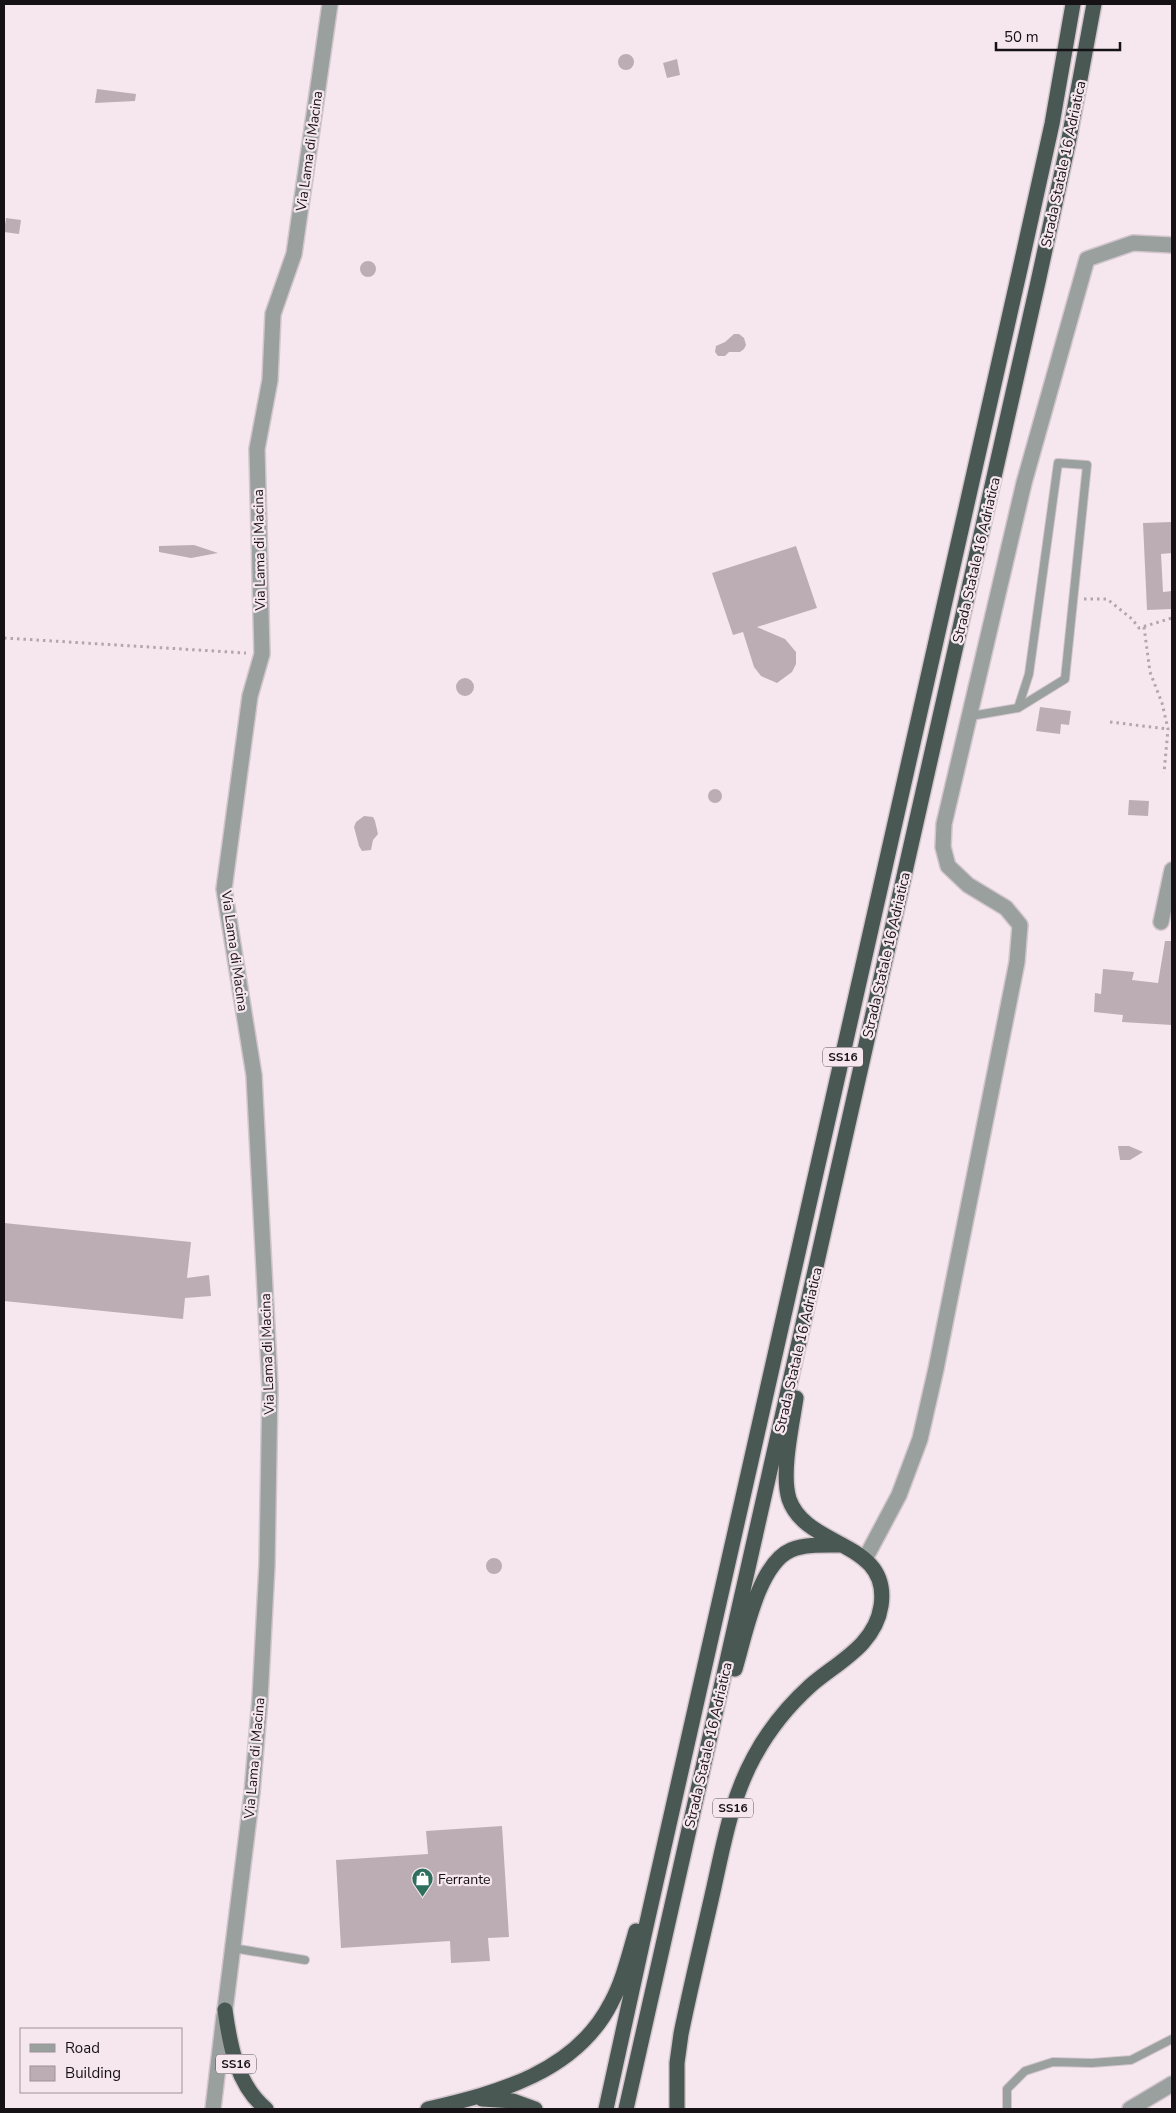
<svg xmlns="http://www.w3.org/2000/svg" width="1176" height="2113" font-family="'Nunito Sans',sans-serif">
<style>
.building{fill:#bcadb5}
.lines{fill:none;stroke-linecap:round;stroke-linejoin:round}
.service-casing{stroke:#d2c5cc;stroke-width:10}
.minor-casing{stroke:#d2c5cc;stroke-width:18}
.tertiary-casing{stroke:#d2c5cc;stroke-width:18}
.trunk-casing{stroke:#d2c5cc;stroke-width:18}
.path{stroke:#b2a6ac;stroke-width:3;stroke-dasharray:2.5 4;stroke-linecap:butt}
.service{stroke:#99a09e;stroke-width:8}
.minor{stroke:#99a09e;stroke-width:15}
.tertiary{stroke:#99a09e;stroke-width:15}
.trunk{stroke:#4a5853;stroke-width:15}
.labels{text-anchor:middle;stroke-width:4.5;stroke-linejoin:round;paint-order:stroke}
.shield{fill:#f6e7ef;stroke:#595156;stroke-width:1}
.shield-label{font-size:12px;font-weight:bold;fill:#161114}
.street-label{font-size:14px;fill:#161114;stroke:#f6e7ef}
.poi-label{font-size:14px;fill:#161114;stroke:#f6e7ef;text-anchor:start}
</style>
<rect width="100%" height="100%" fill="#f6e7ef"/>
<!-- building -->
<path class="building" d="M618 62a8 8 0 1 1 16 0a8 8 0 1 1-16 0Z
M677,59L680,75L667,78L663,63Z
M97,89L136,94L135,101L95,103Z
M6,218L21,220L19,234L4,232Z
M360 269a8 8 0 1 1 16 0a8 8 0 1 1-16 0Z
M734,334H739L744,338L746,345L744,349L740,352H729L725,356H718L715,352L716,346L725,342Z
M1172,522V553L1161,554L1163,592L1172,591V609L1147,610L1143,523Z
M194,545L218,553L191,558L159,552V546Z
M796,546L817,608L757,627L785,639L796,652V664L792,672L777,683L761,676L754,667L743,632L733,635L712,573Z
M456 687a9 9 0 1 1 18 0a9 9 0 1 1-18 0Z
M1040,707L1071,711L1069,725L1061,724L1060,734L1036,731Z
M708 796a7 7 0 1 1 14 0a7 7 0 1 1-14 0Z
M1129,800L1149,801L1148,816L1128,815Z
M364,816L373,817L375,821L378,834L373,840L371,850L362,851L359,846L354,827L356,822Z
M1165,941H1172V1025L1122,1022L1123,1015L1094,1012L1095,993L1101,994L1103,969L1134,972L1132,980L1158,983Z
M1118,1146H1129L1143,1152L1130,1160H1120Z
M4,1223L191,1242L187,1278L209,1275L211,1296L185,1298L183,1319L4,1301Z
M486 1566a8 8 0 1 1 16 0a8 8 0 1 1-16 0Z
M502,1826L509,1937L488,1938L490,1961L451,1963L450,1941L341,1948L336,1860L428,1854L426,1831Z"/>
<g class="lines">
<defs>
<path id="service" d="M971,716L1018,708L1065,679L1087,465L1058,463L1029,674L1018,708
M233,1948L305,1960
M1007,2109V2089L1025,2071L1053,2062L1092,2063L1131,2060L1172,2039"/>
<path id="minor" d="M1161,922L1172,870
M865,1559L899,1495L920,1439L936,1369L1017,962L1020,925L1006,908L968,885L948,866L943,847L944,824L1024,483L1087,259L1133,243L1172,245
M225,2010L252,1793L260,1699L267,1565L270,1387L254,1075L224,889L250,696L262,654L257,449L270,380L273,314L294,254L330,4"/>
<path id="tertiary" d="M213,2109L224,2016
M1130,2109L1172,2084"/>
<path id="trunk" d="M735,1669C745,1636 758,1564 791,1550C805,1544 824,1545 840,1545
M225,2010C230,2046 237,2085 266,2109
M482,2099L513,2101L535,2109
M428,2109C498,2093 576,2072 611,2003C623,1981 629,1955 636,1931
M606,2109L645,1931L1020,269L1052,124L1073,4
M626,2109L1038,282L1068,144L1094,4
M677,2109V2063L681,2034C691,1985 703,1936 714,1887C724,1842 732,1797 754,1757C768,1731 788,1706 810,1686C836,1663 875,1646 881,1606C891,1540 806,1549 789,1499C781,1473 792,1425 796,1398"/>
</defs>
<!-- service casing -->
<use href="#service" class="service-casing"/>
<!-- minor casing -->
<use href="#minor" class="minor-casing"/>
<!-- tertiary casing -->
<use href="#tertiary" class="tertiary-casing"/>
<!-- trunk casing -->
<use href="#trunk" class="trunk-casing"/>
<!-- path -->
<path class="path" d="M1084,599H1107L1132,619L1139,628L1172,618
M1144,627L1150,672L1162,703L1168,729L1164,773
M4,638L246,653
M1110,722L1168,729"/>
<!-- service -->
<use href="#service" class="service"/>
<!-- minor -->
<use href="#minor" class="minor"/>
<!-- tertiary -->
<use href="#tertiary" class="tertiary"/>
<!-- trunk -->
<use href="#trunk" class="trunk"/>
</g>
<!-- icons -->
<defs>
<symbol id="shop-pin" viewBox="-11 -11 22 30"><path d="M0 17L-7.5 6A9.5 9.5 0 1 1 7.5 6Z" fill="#2e6f5e" stroke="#f6e7ef"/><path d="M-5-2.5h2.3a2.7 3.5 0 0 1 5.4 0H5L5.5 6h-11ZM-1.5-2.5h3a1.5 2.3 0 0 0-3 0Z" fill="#fff"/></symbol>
</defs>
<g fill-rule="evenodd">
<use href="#shop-pin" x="410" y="1866" width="25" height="34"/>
</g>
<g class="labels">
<!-- shield labels -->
<g class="shield">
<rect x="823" y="1047.5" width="40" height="19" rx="4"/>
<rect x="713" y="1798.5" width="40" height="19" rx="4"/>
<rect x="216" y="2054.5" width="40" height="19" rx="4"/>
</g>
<g class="shield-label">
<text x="843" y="1061">SS16</text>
<text x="733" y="1812">SS16</text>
<text x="236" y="2068">SS16</text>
</g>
<!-- street labels -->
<g class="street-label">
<text transform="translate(309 151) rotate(-82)" y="5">Via Lama di Macina</text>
<text transform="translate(1063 164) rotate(-78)" y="5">Strada Statale 16 Adriatica</text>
<text transform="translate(259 550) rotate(-91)" y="5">Via Lama di Macina</text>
<text transform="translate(976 560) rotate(-77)" y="5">Strada Statale 16 Adriatica</text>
<text transform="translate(235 951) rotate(82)" y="5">Via Lama di Macina</text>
<text transform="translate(886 955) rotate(-77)" y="5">Strada Statale 16 Adriatica</text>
<text transform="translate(798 1350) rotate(-77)" y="5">Strada Statale 16 Adriatica</text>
<text transform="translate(267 1354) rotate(-92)" y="5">Via Lama di Macina</text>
<text transform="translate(708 1745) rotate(-77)" y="5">Strada Statale 16 Adriatica</text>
<text transform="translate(254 1758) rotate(-85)" y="5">Via Lama di Macina</text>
</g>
<!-- poi labels -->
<g class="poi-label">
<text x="438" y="1884">Ferrante</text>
</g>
</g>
<!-- border -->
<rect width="1176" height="2113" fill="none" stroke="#161114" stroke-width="10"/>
<!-- legend -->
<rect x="20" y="2028" width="162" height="65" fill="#f6e7ef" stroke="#9c9197"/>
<rect x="30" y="2044" width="25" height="8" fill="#99a09e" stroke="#9c9197"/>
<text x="65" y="2053" font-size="15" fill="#161114">Road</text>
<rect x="30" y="2066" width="25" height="15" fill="#bcadb5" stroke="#9c9197"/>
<text x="65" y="2078" font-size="15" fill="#161114">Building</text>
<!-- scale -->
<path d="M996 42v8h124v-8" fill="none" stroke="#161114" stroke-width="2.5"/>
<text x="1004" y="42" font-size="15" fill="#161114" stroke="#f6e7ef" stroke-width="4" paint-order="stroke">50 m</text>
</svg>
